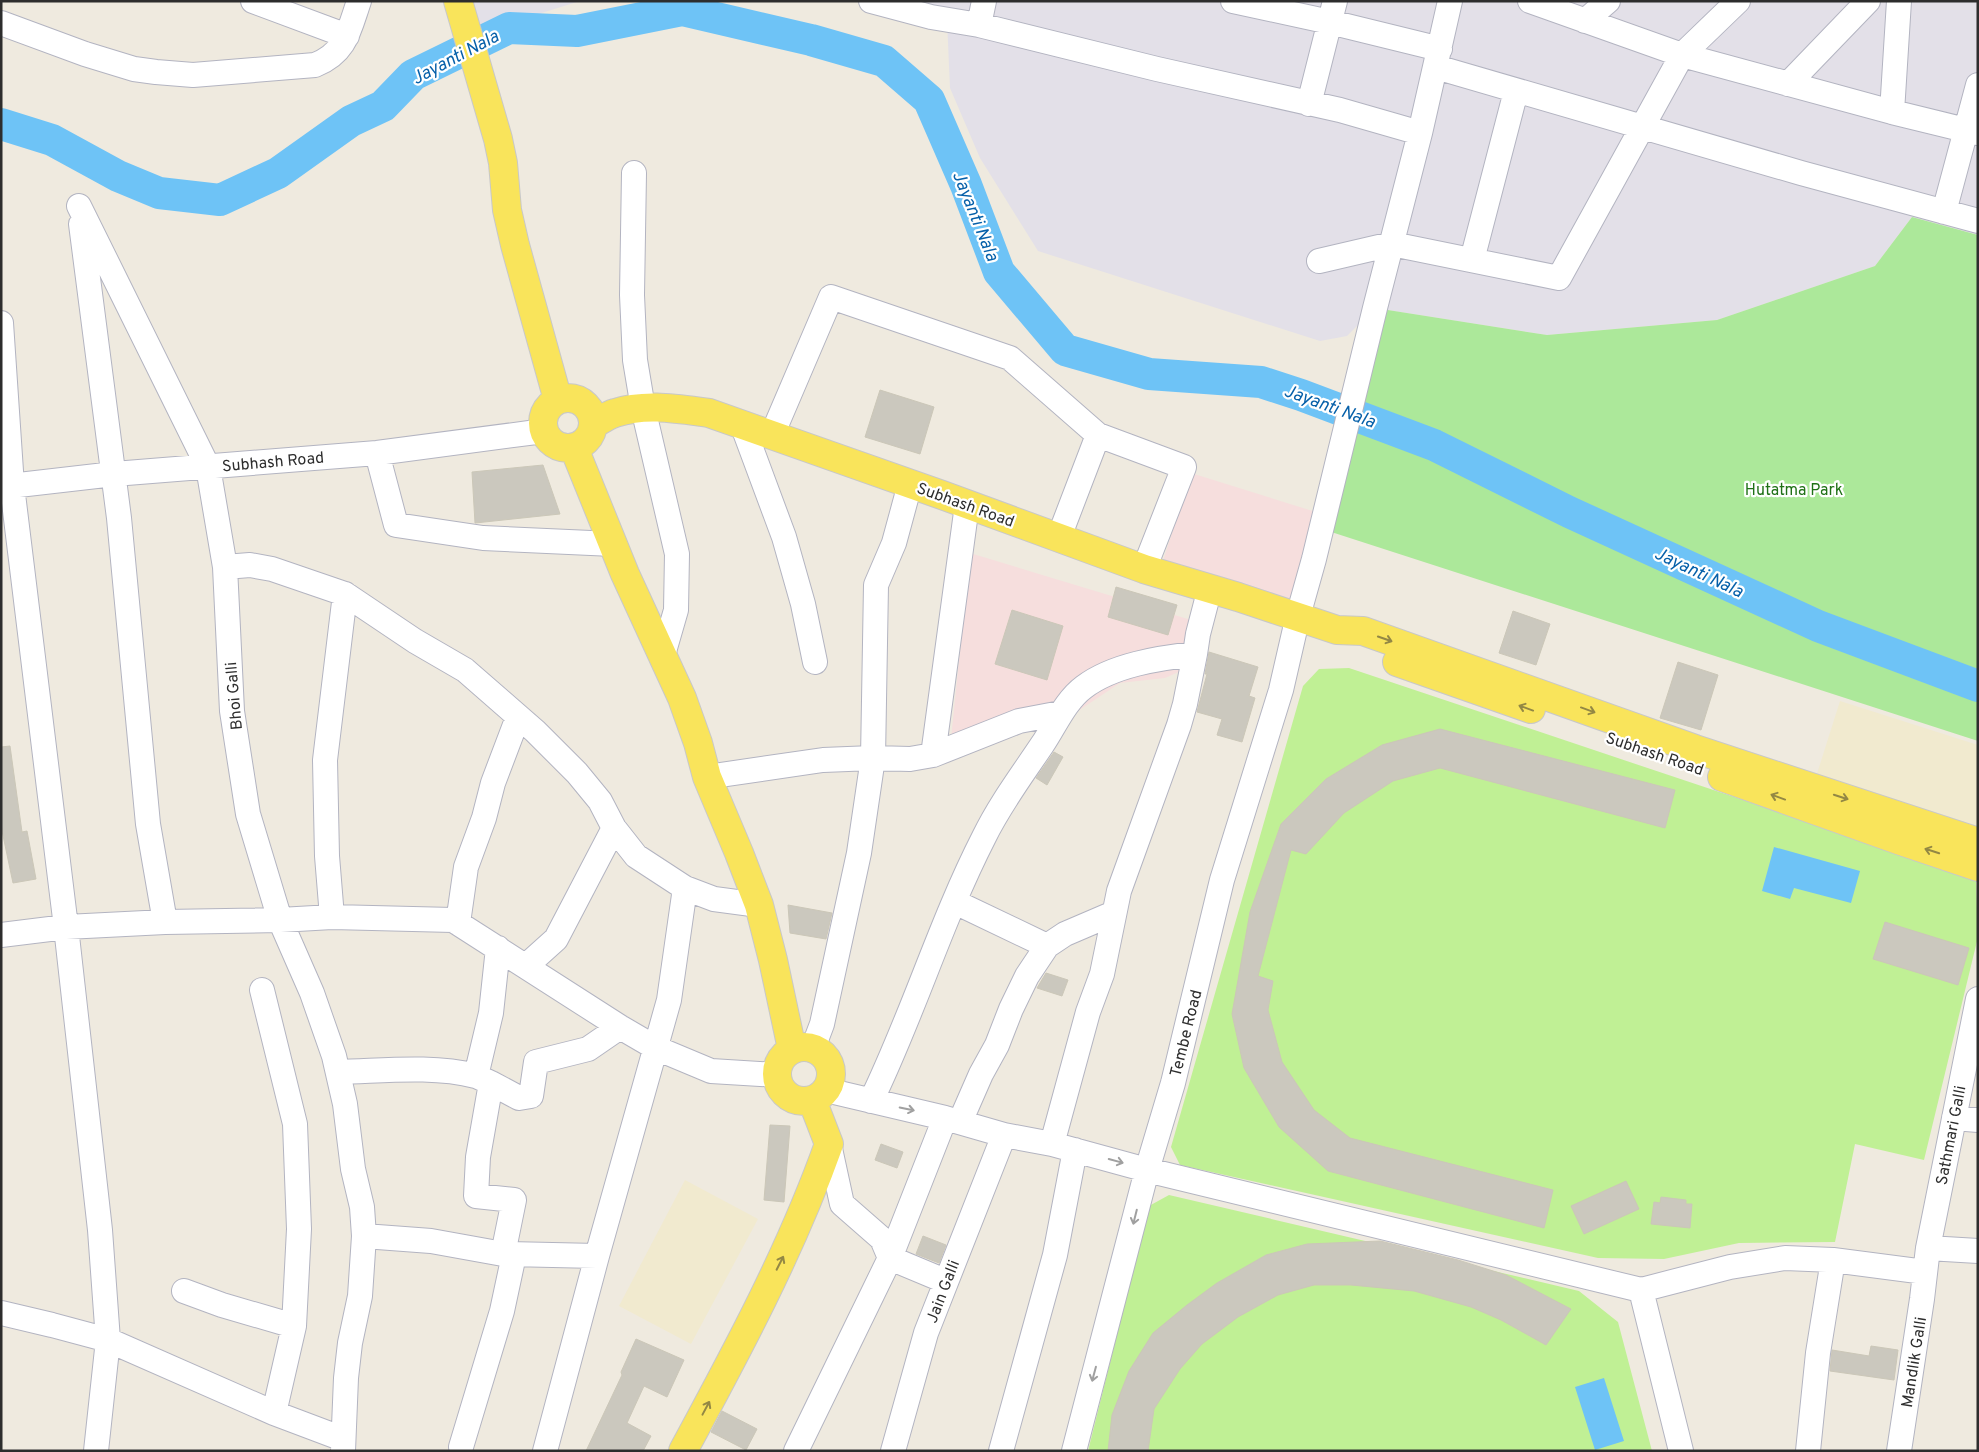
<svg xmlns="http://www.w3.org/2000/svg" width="1979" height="1452" font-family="Overpass,sans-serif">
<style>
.industrial{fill:#e3e0e8}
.education{fill:#f1eacf}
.medical{fill:#f6dedd}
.green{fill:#ace89a}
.pitch{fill:#c0f095}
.water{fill:#6ec3f6}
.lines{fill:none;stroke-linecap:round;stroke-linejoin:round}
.river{stroke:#6ec3f6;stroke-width:32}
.building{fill:#cbc8be;stroke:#cbc7b8}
.minor-casing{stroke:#b3b4c1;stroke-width:26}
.major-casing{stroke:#c8c8c8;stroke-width:30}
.minor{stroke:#fff;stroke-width:24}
.major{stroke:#f9e45b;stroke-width:28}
.oneway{stroke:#938844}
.oneway2{stroke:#a0a0a0}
.labels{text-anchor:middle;stroke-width:4.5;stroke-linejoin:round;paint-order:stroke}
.street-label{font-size:16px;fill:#2d2d2d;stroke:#fff}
.park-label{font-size:16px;fill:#207117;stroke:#fff}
.water-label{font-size:18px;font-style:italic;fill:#0660a9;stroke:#fff}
</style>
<rect width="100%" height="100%" fill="#efeadf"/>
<!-- industrial -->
<path class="industrial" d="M459,1H580L468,36Z
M878,1H1978V235L1912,217L1875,266L1717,320L1547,335L1375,308L1347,336L1320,341L1038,251L980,158L950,88L947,20Z"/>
<!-- education -->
<path class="education" d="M1840,701L1978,745V832L1815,780Z
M685,1180L758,1219L691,1344L619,1306Z"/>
<!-- medical -->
<path class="medical" d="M1191,473L1319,513L1284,624L1156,583Z
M970,553L1191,620L1181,671L1165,678L1120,683L1075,713L951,739Z"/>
<!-- green -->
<path class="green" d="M1912,217L1978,235V741L1322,529L1375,308L1547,335L1717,320L1875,266Z"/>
<!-- pitch -->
<path class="pitch" d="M1349,668L1976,878L1978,937L1924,1160L1855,1144L1835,1242L1739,1243L1664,1259L1598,1258L1180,1165L1171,1147L1303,686L1319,669Z
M1169,1195L1579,1291L1618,1322L1652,1451H1088L1149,1206Z"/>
<!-- water -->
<path class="water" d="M1774,847L1860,871L1851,903L1794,888L1790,899L1762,891Z
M1604,1378L1624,1441L1595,1450L1575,1387Z"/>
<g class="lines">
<!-- river -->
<path class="river" d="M1,124L52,140L118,176L159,193L220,200L278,173L351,121L383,106L413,75L509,28L577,31L682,10L811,40L884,61L929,100L966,185L999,272L1065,350L1149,374L1261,382L1301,395L1434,445L1569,512L1818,626L1978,686"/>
</g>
<!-- building -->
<path class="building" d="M880,390L934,407L920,454L865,437Z
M543,465L560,514L475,523L472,472Z
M1116,587L1177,605L1168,635L1108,617Z
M1012,610L1063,626L1047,680L995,664Z
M1513,611L1550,624L1536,665L1499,653Z
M1209,652L1258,667L1249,696L1255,698L1242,742L1217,735L1222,719L1197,712L1207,674H1205Z
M1678,662L1718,675L1701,730L1660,718Z
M1440,729L1675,790L1665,828L1440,768L1393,781L1344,813L1306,854L1291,850L1258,976L1273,981L1268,1010L1282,1062L1314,1110L1350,1138L1553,1190L1544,1228L1328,1171L1279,1127L1244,1068L1232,1014L1250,912L1281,824L1326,779L1382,745Z
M10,746L22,832L27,831L36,879L13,883L1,826V747Z
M1054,752L1063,757L1047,785L1036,778Z
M788,905L832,913L826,939L790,933Z
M1885,922L1969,948L1958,985L1873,959Z
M1046,973L1068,980L1062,996L1037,988Z
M770,1125L790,1126L784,1202L764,1200Z
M881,1144L903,1152L897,1168L875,1160Z
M1626,1181L1639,1209L1584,1234L1571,1206Z
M1661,1197L1686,1200V1204H1692L1690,1228L1651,1224L1654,1202L1660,1203Z
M923,1236L946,1245L939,1263L916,1254Z
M1380,1241L1458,1260L1506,1275L1571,1309L1546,1345L1501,1320L1471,1307L1414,1291L1351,1285H1314L1278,1295L1238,1317L1202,1344L1180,1369L1154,1409L1148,1451H1108L1112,1415L1129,1371L1153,1333L1187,1305L1217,1283L1266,1255L1307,1244Z
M636,1339L684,1360L667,1397L644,1386L627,1423L651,1436L643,1451H586L622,1375L621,1372Z
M1871,1346L1898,1350L1894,1380L1830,1371L1832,1350L1869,1356Z
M722,1411L757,1429L746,1450L711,1432Z"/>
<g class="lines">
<defs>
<path id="minor" d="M253,1L347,36
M871,1L931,17L979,25L1157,69L1340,110L1420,133
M1233,1L1330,22L1440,49
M1530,1L1682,55L1892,112L1978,133
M1585,21L1608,1
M1,23L85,54L134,69L156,72L193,75L315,65C346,53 349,30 359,1
M979,25L984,1
M1436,67L1801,173L1978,221
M1788,84L1868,1
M1309,104L1335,1
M1892,112L1899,1
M634,173L632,295L635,360L643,408L677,554L676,610L663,655
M79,206L208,467L225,567L232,711L248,814L280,920L312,993L334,1056L345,1104L353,1169L362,1207L364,1236L360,1296L350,1343L346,1378L343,1451
M1944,212L1978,85
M81,224L119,518L148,824L165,922
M1472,260L1516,91
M1319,261L1392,244L1559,278L1682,55L1738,1
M1,323L12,486L66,927L100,1230L108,1340L96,1451
M742,424L784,537L803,604L815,662
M772,435L831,297L1010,358L1098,435L1059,537
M1098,435L1184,467L1144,569
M377,453L396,525L483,538L613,544
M1,487L114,474L377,453L544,431
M225,567L250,565L272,569L345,594L415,641L465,670L535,731L577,773L600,801L614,828L636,856L685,888L714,899L759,905
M933,755L967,505
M707,777L823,760L873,758L910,759L933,755L1019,721L1061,713
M955,902L1047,946
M332,917L327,856L325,760L345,594
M458,923L466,867L484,818L493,783L518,717
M1,935L66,927L165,922L280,920L332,917L453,920L620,1027L656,1048L711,1071L777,1075
M498,948L491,1013L476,1076L491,1083L478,1157L476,1196L514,1200L503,1254
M526,966L556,939L614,828
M262,990L295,1124L299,1229L294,1326L274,1413
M813,1048L822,1024L859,853L873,758L876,585L894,543L910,484
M338,1072C384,1071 431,1065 476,1076
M491,1083L519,1098L531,1096L536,1062L588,1049L620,1027
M826,1090L945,1118L1004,1135L1052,1144L1147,1170L1641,1290
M871,1101C913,1015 940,923 984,837C1000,804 1022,775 1042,745C1055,726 1065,701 1084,687C1113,665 1159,658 1195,654L1198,634L1210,588
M945,1118L890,1258L945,1281
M1954,1118L1978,1120
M960,1122L981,1074L997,1045L1011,1009L1027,976L1047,946L1065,934L1114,913
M1052,1144L1088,1012L1102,974L1119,891L1179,725L1185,704L1195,654
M364,1236L431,1241L503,1254L597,1256
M1928,1248L1978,1251
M184,1291L222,1305L294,1326
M1,1313L52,1325L108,1340L274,1413L343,1439
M461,1447L502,1311L514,1255
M545,1451L597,1256L669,1000L685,888
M796,1451L890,1258L882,1239L842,1204L829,1144
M893,1451L926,1333L1004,1135
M1001,1451L1055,1255L1075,1150
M1074,1451L1147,1170L1173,1083L1222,880L1281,690L1298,616L1314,559L1375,308L1420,133L1450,1
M1681,1451L1641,1290L1730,1267L1785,1258L1833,1260L1925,1272
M1808,1451L1818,1353L1833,1260
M1899,1451L1922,1299L1928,1248L1978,999"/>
<path id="major" d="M458,1L498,139L503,163L507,210L515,245L558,400
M543 423a25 25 0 1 1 50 0a25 25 0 1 1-50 0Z
M594,424C601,420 608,415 615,413C646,403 678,409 709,413L942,495L1144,569L1238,597L1337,630L1363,631L1695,749L1978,842
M574,448L625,574L682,698L698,743L707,777L739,853L759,905L773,960L792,1049
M1397,662L1531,709
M1722,777L1901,841L1978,867
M777 1074a27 27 0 1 1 54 0a27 27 0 1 1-54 0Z
M683,1451C737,1351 791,1251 829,1144L812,1100"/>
</defs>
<!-- minor casing -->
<use href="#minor" class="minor-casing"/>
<!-- major casing -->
<use href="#major" class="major-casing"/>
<!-- minor -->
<use href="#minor" class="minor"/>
<!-- major -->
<use href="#major" class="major"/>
</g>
<!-- one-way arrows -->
<defs><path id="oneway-shaft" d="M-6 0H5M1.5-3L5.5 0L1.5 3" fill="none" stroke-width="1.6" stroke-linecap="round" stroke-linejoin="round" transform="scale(1.25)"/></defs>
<g class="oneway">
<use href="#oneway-shaft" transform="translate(1385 639) rotate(19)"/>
<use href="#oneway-shaft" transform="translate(1526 708) rotate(-160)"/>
<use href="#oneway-shaft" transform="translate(1588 710) rotate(20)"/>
<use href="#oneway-shaft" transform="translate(1778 797) rotate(-160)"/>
<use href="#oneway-shaft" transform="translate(1841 797) rotate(18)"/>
<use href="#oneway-shaft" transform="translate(1932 851) rotate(-162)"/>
<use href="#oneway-shaft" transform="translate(780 1263) rotate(-63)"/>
<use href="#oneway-shaft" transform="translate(706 1408) rotate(-62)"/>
</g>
<g class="oneway2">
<use href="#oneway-shaft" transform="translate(907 1109) rotate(12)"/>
<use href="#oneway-shaft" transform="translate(1116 1161) rotate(15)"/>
<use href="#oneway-shaft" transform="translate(1135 1217) rotate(104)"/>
<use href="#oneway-shaft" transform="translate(1094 1374) rotate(105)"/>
</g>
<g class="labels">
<!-- street labels -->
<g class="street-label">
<text transform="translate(273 461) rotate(-5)" y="6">Subhash Road</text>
<text transform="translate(966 504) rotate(20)" y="6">Subhash Road</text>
<text transform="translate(233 696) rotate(-95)" y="6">Bhoi Galli</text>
<text transform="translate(1655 753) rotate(19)" y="6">Subhash Road</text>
<text transform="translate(1185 1033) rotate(-76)" y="6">Tembe Road</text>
<text transform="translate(1950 1135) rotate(-79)" y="6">Sathmari Galli</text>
<text transform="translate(942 1291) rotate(-69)" y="6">Jain Galli</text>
<text transform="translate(1913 1362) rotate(-81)" y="6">Mandlik Galli</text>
</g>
<!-- park labels -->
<g class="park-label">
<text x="1794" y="495">Hutatma Park</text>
</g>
<!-- water labels -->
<g class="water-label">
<text transform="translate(455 57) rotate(-28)" y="6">Jayanti Nala</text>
<text transform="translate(976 216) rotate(68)" y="6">Jayanti Nala</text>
<text transform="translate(1330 406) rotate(20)" y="6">Jayanti Nala</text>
<text transform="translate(1699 572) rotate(25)" y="6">Jayanti Nala</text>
</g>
</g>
<!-- border -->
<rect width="1979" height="1452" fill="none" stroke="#2d2d2d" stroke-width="5"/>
</svg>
